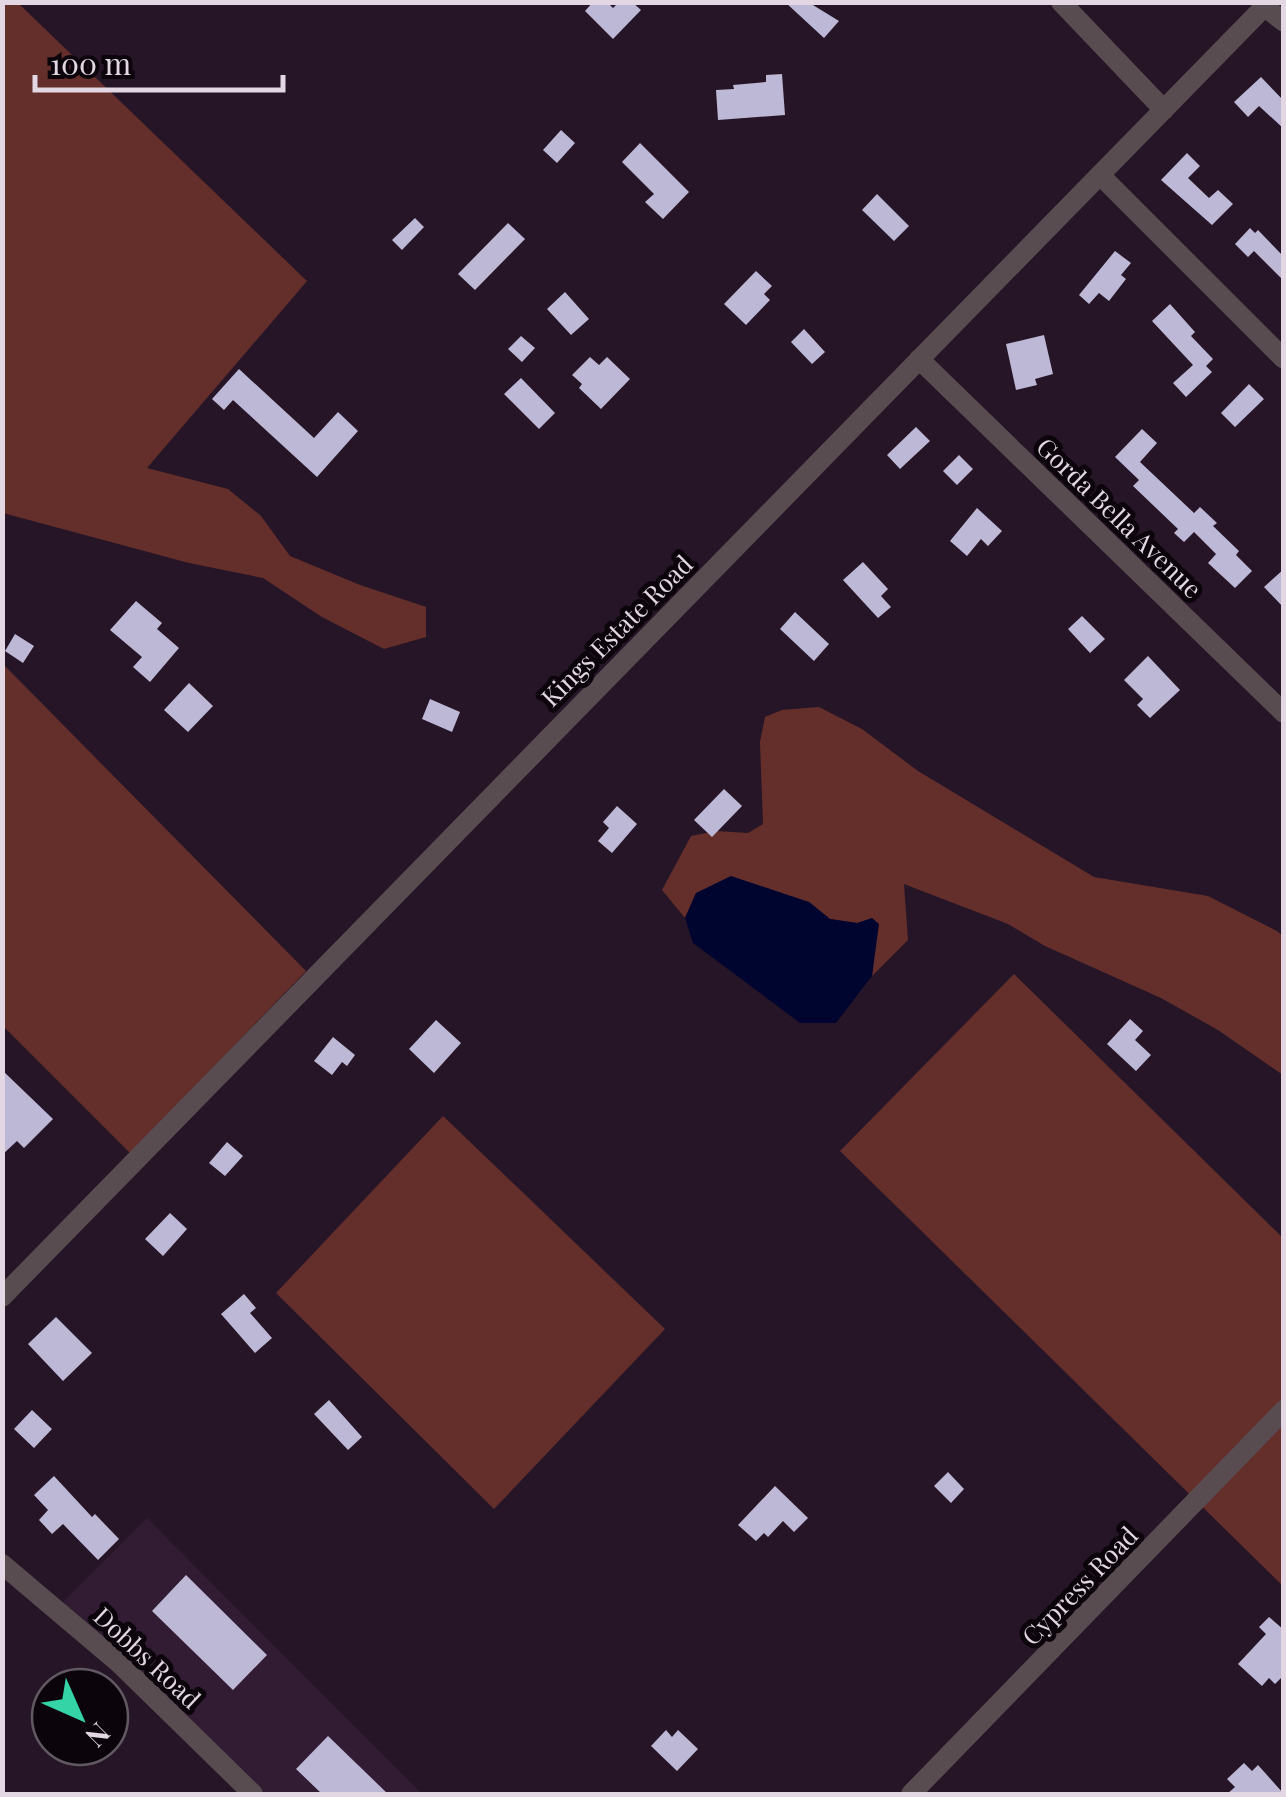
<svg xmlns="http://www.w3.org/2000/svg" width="1286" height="1797" font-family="'Playfair Display',serif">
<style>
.built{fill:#321c34}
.green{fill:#642f2b}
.water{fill:#00052f}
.building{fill:#bdb8d5}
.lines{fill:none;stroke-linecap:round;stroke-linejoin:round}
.minor{stroke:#584c50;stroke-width:20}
.labels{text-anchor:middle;stroke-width:10;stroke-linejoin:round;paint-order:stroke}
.street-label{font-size:25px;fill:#e2d7e3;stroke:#0b050b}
</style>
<rect width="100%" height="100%" fill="#261527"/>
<!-- built -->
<path class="built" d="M147,1518L422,1794H265L125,1657L62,1603Z"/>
<!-- green -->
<path class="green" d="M2,3H18L307,281L147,468L228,489L261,516L290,556L360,585L426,607V637L384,649L322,617L263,578L189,563L3,513Z
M2,663L306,971L130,1153L3,1026Z
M819,707L862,729L918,771L1094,877L1208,896L1277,931L1284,937L1283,1075L1218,1030L1161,998L1045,946L1008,924L904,884L908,940L872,976L874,954L857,923L830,919L809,902L696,893L685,918L662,890L691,836L716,831L748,833L763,824L760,742L765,717L782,710Z
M1014,974L1283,1238V1409L1273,1420L1283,1430V1586L840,1151Z
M443,1116L665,1329L494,1509L276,1293Z"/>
<!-- water -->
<path class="water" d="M731,876L809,902L830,919L857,923L872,918L879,924L872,976L836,1023H800L693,943L685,918L696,893Z"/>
<!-- building -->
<path class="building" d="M593,2H607L613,8L619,2H632L641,10L613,39L585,11Z
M785,2H808L839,21L824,38Z
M782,74L785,115L718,120L716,90L734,89L733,85L766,82V75Z
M1261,77L1284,101V129L1259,106L1248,117L1234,102Z
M561,130L575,143L557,163L543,150Z
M640,143L689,192L663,219L645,202L654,194L622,162Z
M1187,153L1200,166L1188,178L1209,198L1218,190L1233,204L1212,225L1161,180Z
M877,194L909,226L894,241L862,210Z
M415,218L424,227L402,250L392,240Z
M508,223L525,239L475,290L458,274Z
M1250,228L1255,233L1258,230L1284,257V281L1254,251L1248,257L1235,244Z
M1115,251L1131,263L1121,275L1126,279L1109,301L1099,293L1089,304L1079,295Z
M756,271L772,286L764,294L770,300L746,325L724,304Z
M565,292L589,319L571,335L547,309Z
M1170,304L1195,332L1191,336L1213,359L1206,366L1212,372L1186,397L1173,383L1193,365L1152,321Z
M804,329L825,352L812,364L791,342Z
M1044,335L1053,374L1035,379L1037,385L1016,390L1006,344Z
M521,336L535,348L522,362L508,349Z
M590,357L599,365L607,357L630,379L601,409L579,388L582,384L572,375Z
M239,369L314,438L338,412L358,431L317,477L233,400L224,410L212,399Z
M521,378L555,413L539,429L504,394Z
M1249,384L1264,399L1235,427L1221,413Z
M916,427L930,441L900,469L887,455Z
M1142,429L1157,443L1140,462L1194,513L1200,507L1217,523L1213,526L1239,551L1236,555L1252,571L1235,588L1208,563L1216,554L1194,532L1184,542L1174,533L1178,529L1133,486L1139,480L1115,457Z
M959,455L973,469L957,485L943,471Z
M977,508L1002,531L988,546L981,539L967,556L950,541Z
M863,562L888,589L881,596L891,607L878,618L843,580Z
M1284,569V608L1264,587Z
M136,601L162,623L157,629L179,648L150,682L133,667L142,657L110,630Z
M795,612L829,644L814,661L780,629Z
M1082,616L1105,639L1090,653L1068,629Z
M15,634L34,646L23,663L5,651Z
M1148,656L1180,690L1150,718L1137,705L1143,699L1124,680Z
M189,683L213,706L188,732L164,710Z
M430,699L460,712L452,732L422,719Z
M724,789L742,806L712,837L694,820Z
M617,806L637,824L612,853L598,841L609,828L603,822Z
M1130,1019L1143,1031L1135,1040L1151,1055L1136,1071L1107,1044Z
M436,1020L461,1043L434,1073L409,1049Z
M333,1037L355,1055L347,1066L342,1062L332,1075L314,1061Z
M2,1070L53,1119L24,1148L17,1141L2,1155Z
M227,1142L243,1156L225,1176L209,1163Z
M170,1213L187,1229L163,1256L145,1239Z
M244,1294L256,1308L250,1313L272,1338L255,1353L221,1314Z
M56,1317L92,1353L63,1381L28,1344Z
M329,1400L362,1437L348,1450L314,1414Z
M32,1410L52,1429L34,1448L14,1429Z
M948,1472L964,1489L951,1503L934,1486Z
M54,1476L92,1517L95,1514L119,1539L98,1560L63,1524L52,1534L39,1520L48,1510L34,1495Z
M775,1486L808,1518L794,1532L783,1521L768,1537L764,1533L756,1541L738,1525Z
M186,1575L267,1655L233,1690L152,1611Z
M1269,1617L1284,1630V1675L1275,1684L1269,1678L1262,1686L1238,1664L1266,1634L1259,1627Z
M666,1730L672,1737L678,1730L698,1749L677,1771L651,1746Z
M328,1736L388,1794H322L296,1769Z
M1244,1763L1252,1771L1258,1765L1284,1794H1227L1235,1787L1227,1779Z"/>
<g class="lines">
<!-- minor -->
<path class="minor" d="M1061,2L1164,110
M1265,7L1284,22
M1100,175L1284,359
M919,359L1284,713
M2,1297L1269,2
M2,1564L119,1663L253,1794
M911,1794L1284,1410"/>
</g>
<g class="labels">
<!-- street labels -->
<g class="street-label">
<text transform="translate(1119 518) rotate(44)" y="9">Gorda Bella Avenue</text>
<text transform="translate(617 631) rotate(-45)" y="9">Kings Estate Road</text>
<text transform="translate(1080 1586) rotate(-46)" y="9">Cypress Road</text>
<text transform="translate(147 1658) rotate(43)" y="9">Dobbs Road</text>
</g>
</g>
<!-- border -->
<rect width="1286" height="1797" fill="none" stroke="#e2d7e3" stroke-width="10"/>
<!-- north arrow -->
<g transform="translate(80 1717) rotate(135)"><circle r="48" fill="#0b050b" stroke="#615961" stroke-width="2.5"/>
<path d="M0-8L18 38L0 25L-18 38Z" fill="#35d4a7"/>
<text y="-15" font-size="28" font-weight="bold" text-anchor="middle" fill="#e2d7e3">N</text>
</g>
<!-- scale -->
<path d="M35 75v15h248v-15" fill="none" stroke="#e2d7e3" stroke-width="5"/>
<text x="50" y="75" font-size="30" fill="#e2d7e3" stroke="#0b050b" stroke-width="8" paint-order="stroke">100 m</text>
</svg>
